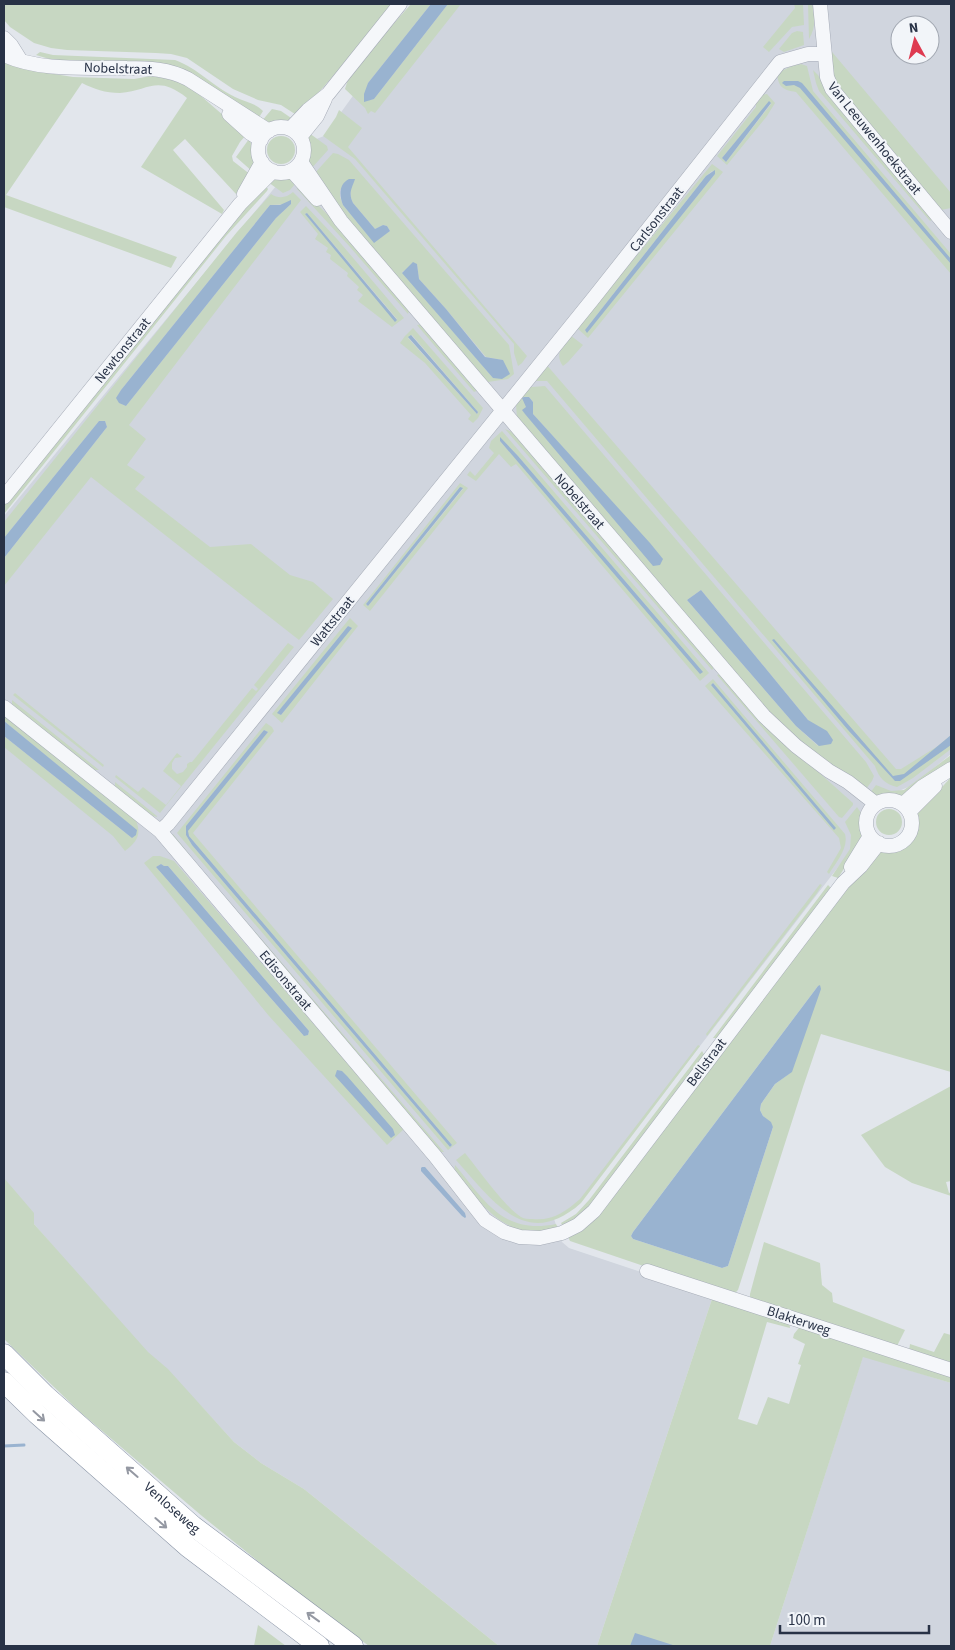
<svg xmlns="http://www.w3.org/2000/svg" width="955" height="1650" font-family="'Source Sans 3',sans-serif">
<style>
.built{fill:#d0d5de;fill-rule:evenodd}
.green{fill:#c7d7c2;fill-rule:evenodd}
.water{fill:#99b3d0}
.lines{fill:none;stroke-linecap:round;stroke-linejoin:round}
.stream{stroke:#99b3d0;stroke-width:3}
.minor-casing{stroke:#a6acb7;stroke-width:15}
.highway-casing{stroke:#8792a4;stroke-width:21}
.minor{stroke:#f5f7fa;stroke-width:14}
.highway{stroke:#fff;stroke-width:20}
.oneway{stroke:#9498a2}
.labels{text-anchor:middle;stroke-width:4;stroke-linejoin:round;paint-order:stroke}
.street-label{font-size:14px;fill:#283246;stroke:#f2f5f9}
</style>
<rect width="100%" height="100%" fill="#e2e6ec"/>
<!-- built -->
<path class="built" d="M419,4H951V754L913,785L894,793L877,792L856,821L859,840L575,1208L554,1219L562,1242L569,1248L713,1296L597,1646H499L304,1489L261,1463L234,1442L202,1407L145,1353L4,1189V516L314,140L324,136ZM900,25H930V55H900Z
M863,1356L951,1383V1646H770Z"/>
<!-- green -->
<path class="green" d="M4,4H392L348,59L298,116L281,105L258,100L233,89L187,58L171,54L156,53L67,50L51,48L34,43L10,27L4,20Z
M411,4H431L368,83L365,101L374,99L448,4H461L375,113L371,111L368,114L365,108L345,89L350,73Z
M794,4H803L804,25L792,27L769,52L763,47L795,8Z
M808,4H812C815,16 816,28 809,39Z
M797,31L803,32L804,45L784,52L779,49L792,33Z
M827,46L951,193V208L941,210L835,85Z
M40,52L53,55L175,60C199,69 212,86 235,97C244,102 256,103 263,111L258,119L191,74L56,61L36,55Z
M4,60L9,64L29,70L73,77L134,79L151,76L175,80L194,90L246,135L240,142L232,156L233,161L251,175L236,194L185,139L173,150L224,210L222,214L141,167L187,98C157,74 149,91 120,93C105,93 94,89 82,83L6,195L177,257L171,268L4,207Z
M801,64L807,66L813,91L951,254V274L796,92C783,90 778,87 777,73L792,66Z
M813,70L818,75L825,88L934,218L930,221L819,91L816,83Z
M767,94L775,103L767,116L727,165L717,156L756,107V100L760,95ZM769,102L771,104L726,162L722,158Z
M272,109L281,111L294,120C286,127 270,125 261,122Z
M339,110L362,128L348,147L527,356L522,363L518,366L514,353V344L355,159L323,136L336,117Z
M309,133L327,146L328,150L310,170L308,165Z
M267 150a14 14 0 1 1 28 0a14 14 0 1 1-28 0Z
M249,139C255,151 255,159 253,172L236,157Z
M333,153L338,154L349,160L509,345L514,374L508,379L488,382C428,314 367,247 314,174ZM354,182L350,186L351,198L353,203L375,229L383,225L387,226L390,231L374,242L343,205L340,197V190ZM417,264L419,279L446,309L486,357L503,360L493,378L402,272Z
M712,164L723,172L588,338L577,328ZM712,171L715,174L587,332L585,330L706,176Z
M282,177L289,178L296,183L290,190L283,193L268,182Z
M265,185L268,189L267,191L226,236L4,514V505L212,244Z
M299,186L343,230L410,308L408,314L350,247L297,189Z
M293,192L301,200L129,425L146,439L127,465L145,477L135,489L210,547L251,544L290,575L313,582L333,599L299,640L91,477L4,586V558L107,427L105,421H99L4,538V522L237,232L271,194C279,199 286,198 293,192ZM291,204L276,218L126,406L120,403L117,398L121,390L270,205Z
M306,206L337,239L404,318L392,327L358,301L363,295L357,290L359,287L347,276L348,273L330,259L331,255L326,252L328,248L315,239L318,234L300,212ZM307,213L397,319V320L305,214Z
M423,324L479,390L474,392L417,325Z
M413,328L483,408L478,418L473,423L468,419L471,415L425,363L400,343L405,336ZM412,335L478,412L477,414L408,338Z
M570,335L583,345L568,362L563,366C554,355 563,345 570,335Z
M545,363L896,769H901L938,746L951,735V749L913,778L897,787C885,784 879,778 875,766L547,381H533Z
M528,385L532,387L545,386L866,762L874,776L872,781L866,789L815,753L781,726L517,418L516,404ZM529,397L533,402V414L663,559L523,410L527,407ZM701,590L808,720L818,746L796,726L687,600Z
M505,429L515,433L714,664L713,669L712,670Z
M502,431L709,673L700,681L516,464L511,467L499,454L476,481L467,475L470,471L475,476L494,453L489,448L491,441ZM500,438L518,456L703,672L500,441Z
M460,483L468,488L370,611L363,605ZM460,487L463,489L368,606L366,604Z
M350,618L358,626L282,723L272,714ZM348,626L351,628L281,715L278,712Z
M288,643L294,647L160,813L115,777L116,775L138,792L143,787L166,805L181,786L163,771L177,753L182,757L175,758L172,763V769L177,774L183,772L187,767V764L190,762H192L252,688L256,691L258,689L254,685Z
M719,674L725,675L767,726L853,803V805L842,818L839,817L717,675Z
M713,679L845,834C849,848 836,862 829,874L827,872L841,848L839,838L705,686ZM713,683L834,830L711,685Z
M15,693L104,765L103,767L13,695Z
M12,700L99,770H90L12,707Z
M4,713L135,818C142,834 138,841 125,851L113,836L4,747V736L132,838L136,830L4,721Z
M266,723L272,727L274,731L193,833L457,1143L448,1150L177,833ZM264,730L268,732L187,831L189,836L452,1145L450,1147L192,845L186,835V826Z
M951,755V763L903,796L876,795L870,793L876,785L891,791L904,790Z
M951,777V1072L821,1034L803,1087L738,1290L732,1296L570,1241L568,1237L832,905L878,852C888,848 900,849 908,842C918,832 914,819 920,809C924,803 930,800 935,795C940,789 946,783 951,777ZM818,986L790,1073L775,1084L761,1104L760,1110L763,1116L773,1127L728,1266L722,1268L633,1239L631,1236L633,1232Z
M115,782L158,817L146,814L115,790Z
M857,807L861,813L863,833L859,845L838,878L832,876L850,849L851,835L845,822Z
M876 822a13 13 0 1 1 26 0a13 13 0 1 1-26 0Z
M173,834L198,865L444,1152H437L173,838Z
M153,856H160L174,861L404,1129L387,1145L269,1016L144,863ZM161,864L164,866H168L309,1031L308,1035H303L156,867Z
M820,884L822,885L817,893L707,1036L706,1034Z
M828,885L831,888L718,1038H713Z
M698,1045L700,1046L581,1203C526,1252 492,1200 456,1160L465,1153C479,1170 504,1206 521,1217C524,1219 529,1219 532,1219C553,1221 565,1212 580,1199Z
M702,1051L705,1056L588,1209L578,1218L563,1227L561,1223L576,1214L589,1200Z
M951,1086V1181L946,1182L949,1193L951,1192V1196L912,1183L885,1167L861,1135Z
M455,1165C485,1201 503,1235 556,1224L558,1228C508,1244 483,1206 454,1172Z
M4,1178L34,1213V1224L148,1352L168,1369L234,1442L261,1463L304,1489L499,1646H369L306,1600L202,1516L80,1412L4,1339Z
M764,1242L820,1263L822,1285L832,1293L833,1302L905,1330L896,1348L750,1298V1294Z
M713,1296L789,1321L790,1328L767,1322L738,1419L757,1425L768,1397L789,1404L801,1365L798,1364L805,1344L793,1338L794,1334L802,1324L951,1373V1383L863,1357L770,1646H597Z
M944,1333L951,1335V1367L909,1351L910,1344L934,1352Z
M258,1625L286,1646H254Z"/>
<!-- water -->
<path class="water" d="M431,4H448L374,99L364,102V94L368,83Z
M784,81H798L802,83L951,259V264L800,88L794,85L786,86L782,83Z
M769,101L771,103L726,162L722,158Z
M715,170V174L587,333L585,330L706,176Z
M349,179H355C352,188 348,193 353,203L375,229L383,225L387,226L390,231L374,243L343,205C339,195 339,184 349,179Z
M291,200V204L276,218L126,406L119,403L116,398L121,390L270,205H280Z
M307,213L397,320L395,322L305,214Z
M413,262L417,264L419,279L446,309L485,357L503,360L510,374L502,379L493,378L402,273Z
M411,335L478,412L477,414L408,337Z
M524,397H529L533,402V414L650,543L663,559L660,565L653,566L525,414L522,410L526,407L522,398Z
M99,421H105L107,427L4,558V538Z
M500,437L518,456L703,672L700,674L500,441Z
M460,487L463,488L368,606L366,604Z
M701,590L808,720L827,731L833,740L831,744L819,746L796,726L687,600Z
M348,626L352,628L281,715L277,713Z
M774,639L893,776L904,774L951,735V745L900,781H895L848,730L772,640Z
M713,683L836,828L834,830L711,685Z
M4,721L137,830L136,835L132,838L4,736Z
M264,730L268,732L188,831L189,836L452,1145L450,1147L192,845L186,835V826Z
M161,864L164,866H168L309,1031L308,1035L304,1036L156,867Z
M820,985L821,989L792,1072L775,1084L761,1104L760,1110L763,1116L771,1122L773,1127L728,1266L722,1268L633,1239L631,1236L633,1232L818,986Z
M337,1070L342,1071L347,1076L393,1129L395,1135L391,1138L335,1076Z
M422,1167H425L465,1213L466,1217L465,1218L462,1216L421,1171V1168Z
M635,1633L676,1646H630Z"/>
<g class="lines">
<!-- stream -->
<path class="stream" d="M4,1446L24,1445"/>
<defs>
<path id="minor" d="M820,4L827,77L832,89L951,232
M4,38L11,45L21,61
M4,55C42,72 87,67 127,68C148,68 169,69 188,79L269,131
M229,114L250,133L261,140
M258 150a23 23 0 1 1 46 0a23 23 0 1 1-46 0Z
M290,129L308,110L328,94L400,4
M300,137L317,116L325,99
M301,162L341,221L764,716L796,746L829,771L848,782L876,804
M292,171L317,199
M244,194L262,162
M4,497L240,204L273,171
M4,707L160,831L435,1156L485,1220L504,1232L520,1237L540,1238L562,1233L578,1225L594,1211L843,883L861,866L879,843
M866 823a23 23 0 1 1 46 0a23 23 0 1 1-46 0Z
M903,804L922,787L951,769
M909,812L935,786
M160,831L168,824L592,300L780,62L808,54H824
M851,867L870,836
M647,1271L951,1370"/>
<g id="highway">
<path id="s1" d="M4,1354L45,1395L193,1526L353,1646"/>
<path d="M4,1382L37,1414L188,1547L319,1646"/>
</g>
</defs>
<!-- minor casing -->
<use href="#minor" class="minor-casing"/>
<!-- highway casing -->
<use href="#highway" class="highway-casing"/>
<!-- minor -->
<use href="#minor" class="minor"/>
<!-- highway -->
<use href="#highway" class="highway"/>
</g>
<!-- one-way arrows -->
<defs><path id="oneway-shaft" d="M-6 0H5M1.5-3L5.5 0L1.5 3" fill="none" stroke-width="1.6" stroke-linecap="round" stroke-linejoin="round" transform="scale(1.25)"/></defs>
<g class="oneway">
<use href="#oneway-shaft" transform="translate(39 1416) rotate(42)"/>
<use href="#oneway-shaft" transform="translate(132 1472) rotate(-139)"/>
<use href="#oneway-shaft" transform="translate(161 1523) rotate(41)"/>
<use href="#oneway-shaft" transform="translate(313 1617) rotate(-144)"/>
</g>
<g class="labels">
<!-- street labels -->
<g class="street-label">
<text transform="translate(118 68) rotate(2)" y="5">Nobelstraat</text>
<text transform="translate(875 138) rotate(51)" y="5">Van Leeuwenhoekstraat</text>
<text transform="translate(656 219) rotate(-52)" y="5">Carlsonstraat</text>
<text transform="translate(122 350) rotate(-51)" y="5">Newtonstraat</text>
<text transform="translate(580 501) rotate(49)" y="5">Nobelstraat</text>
<text transform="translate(332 621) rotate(-51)" y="5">Wattstraat</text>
<text transform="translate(286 980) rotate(50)" y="5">Edisonstraat</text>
<text transform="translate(706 1062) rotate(-53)" y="5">Bellstraat</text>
<text transform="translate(799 1320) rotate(18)" y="5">Blakterweg</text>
<text dy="5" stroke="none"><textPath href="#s1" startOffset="228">Venloseweg</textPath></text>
</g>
</g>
<!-- border -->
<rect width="955" height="1650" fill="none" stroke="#283246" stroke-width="10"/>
<!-- north arrow -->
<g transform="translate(915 40) rotate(353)"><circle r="24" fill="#f2f5f9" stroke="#a1a7b1"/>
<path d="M0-4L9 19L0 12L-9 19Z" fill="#de3a50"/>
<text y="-8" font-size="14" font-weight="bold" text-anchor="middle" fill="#283246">N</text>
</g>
<!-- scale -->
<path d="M780 1625v8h149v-8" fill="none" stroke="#283246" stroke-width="2.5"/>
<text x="788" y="1625" font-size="15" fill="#283246" stroke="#f2f5f9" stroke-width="4" paint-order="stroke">100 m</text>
</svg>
